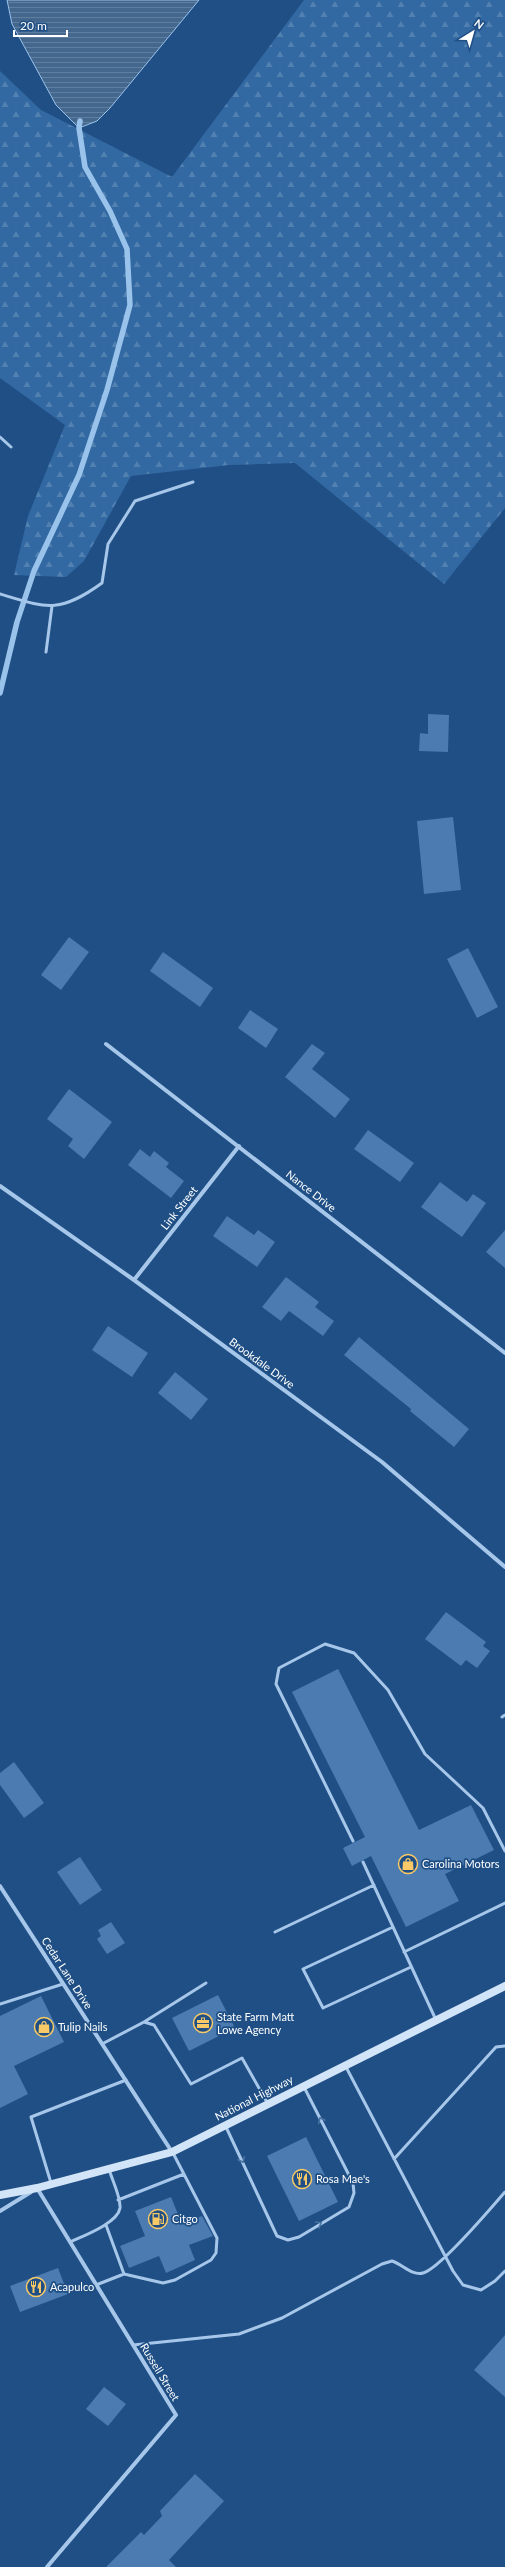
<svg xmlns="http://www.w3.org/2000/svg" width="505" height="2567" font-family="Lato,sans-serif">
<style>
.forest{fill:url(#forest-firs)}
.water{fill:url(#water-rules);stroke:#9ac3ec}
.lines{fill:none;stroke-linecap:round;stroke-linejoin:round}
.stream{stroke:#9ac3ec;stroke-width:5.5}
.building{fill:#4b7bb0}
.lane{stroke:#a7c7ea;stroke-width:3}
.street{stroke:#a7c7ea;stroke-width:4}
.secondary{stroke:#d2e4f8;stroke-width:8}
.oneway{stroke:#4873a3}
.labels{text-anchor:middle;stroke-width:3.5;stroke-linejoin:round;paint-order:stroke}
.street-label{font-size:11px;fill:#fff;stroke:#1f4f85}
.poi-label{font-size:11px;fill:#fff;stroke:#1f4f85;text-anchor:start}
</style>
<defs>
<pattern id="forest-firs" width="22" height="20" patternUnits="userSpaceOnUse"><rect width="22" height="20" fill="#3269a3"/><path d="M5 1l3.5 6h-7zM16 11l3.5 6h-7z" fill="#5180b1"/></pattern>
<pattern id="water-rules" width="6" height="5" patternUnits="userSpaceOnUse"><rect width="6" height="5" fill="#44678e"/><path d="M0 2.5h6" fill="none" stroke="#607e9f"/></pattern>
</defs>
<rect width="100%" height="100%" fill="#1f4f85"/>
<!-- forest -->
<path class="forest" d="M304,0H505V508L444,584L295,463L229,465L131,476L84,561L66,577L14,575L28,516L65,425L0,378V71L41,110L172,177Z"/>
<!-- water -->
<path class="water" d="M7,0H199L110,108L97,121L79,128L56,105L12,24Z"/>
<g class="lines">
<!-- stream -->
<path class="stream" d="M0,693L17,622L34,571L79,475L107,390L130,305L127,249L110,211L85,167L79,128L80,121"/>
</g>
<!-- building -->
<path class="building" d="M428,714L449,715L448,752L419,751L420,733L428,734Z
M453,817L461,890L424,894L417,821Z
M69,937L89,952L61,990L41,975Z
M468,948L498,1007L477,1018L447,959Z
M163,952L213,988L200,1007L150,971Z
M250,1010L278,1029L266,1048L238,1028Z
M312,1044L325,1053L312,1069L350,1099L335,1118L285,1077Z
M69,1089L112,1122L84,1159L68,1146L73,1139L47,1119Z
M368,1130L414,1163L400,1182L354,1149Z
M140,1149L150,1157L154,1151L169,1163L166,1167L184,1181L171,1198L128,1165Z
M440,1182L467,1202L473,1194L486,1203L462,1237L421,1207Z
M227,1216L254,1235L258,1230L275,1242L257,1267L213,1236Z
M505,1230V1268L486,1252Z
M286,1277L319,1302L315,1307L334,1321L323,1336L289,1311L281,1321L262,1307Z
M108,1326L148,1353L132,1377L92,1350Z
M359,1337L469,1429L454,1447L410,1411L411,1409L344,1355Z
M175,1372L208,1399L191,1420L158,1393Z
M446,1612L486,1642L483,1646L490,1651L477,1668L466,1660L461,1666L425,1639Z
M338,1669L419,1830L471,1805L494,1850L445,1874L459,1901L406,1927L371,1856L352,1866L343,1848L365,1837L292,1692Z
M14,1762L44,1803L24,1818L0,1785V1773Z
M80,1857L102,1890L80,1905L57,1872Z
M111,1922L125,1943L107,1954L97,1939L101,1936L98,1930Z
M218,1995L235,2028L189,2051L172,2018Z
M41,1996L64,2042L14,2066L28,2094L0,2108V2016Z
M306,2137L338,2202L299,2221L267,2156Z
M171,2197L182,2224L202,2216L213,2236L189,2245L195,2260L166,2273L159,2256L129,2268L120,2246L145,2236L135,2211Z
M58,2268L68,2294L20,2312L10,2286Z
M505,2335V2397L474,2370Z
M104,2387L126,2404L108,2426L86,2409Z
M195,2474L224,2501L169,2560L176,2567H106L141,2532L144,2535L162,2516L160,2511Z"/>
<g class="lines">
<!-- lane -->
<path class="lane" d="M0,437L11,447
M0,594C47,608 59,614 102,583L108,544L135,501L193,482
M46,652L52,606
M502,1717L505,1715
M353,1841L276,1684L279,1668L325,1644L354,1653L388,1690L425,1754L483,1808L505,1851
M363,1862L436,2020
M393,1927L303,1969L323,2008L411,1967
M275,1932L374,1885
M404,1952L505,1903
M0,2004L63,1984
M144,2022L206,1983
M102,2044L144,2022L154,2025L191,2084L242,2058L268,2104
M346,2067L453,2271L463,2285L481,2290L495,2281L505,2271
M226,2127L277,2236L288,2240L299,2237L349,2207L354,2193L353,2183L304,2087
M394,2159L496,2047L505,2046
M51,2183L31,2117L126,2080
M118,2200L184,2174
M106,2225L124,2274
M70,2242C83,2236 118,2223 120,2208C121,2197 112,2180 109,2169
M96,2285L124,2274L163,2283L175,2280L211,2260L216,2253L217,2238L173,2153
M133,2345L239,2334L282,2318L382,2264L392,2261C402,2264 412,2276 423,2273C440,2269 491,2208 505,2192"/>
<!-- street -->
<path class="street" d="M106,1044L505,1353
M0,1186L134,1280L382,1462L505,1567
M134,1280L239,1146
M0,1886L172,2152
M37,2188L176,2415L47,2567
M0,2211L31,2192"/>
<!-- secondary -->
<path class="secondary" d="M0,2195L37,2188L172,2152L505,1986"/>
</g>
<!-- one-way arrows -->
<defs><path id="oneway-chevron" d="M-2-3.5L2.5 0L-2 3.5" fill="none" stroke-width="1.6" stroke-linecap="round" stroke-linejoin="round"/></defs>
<g class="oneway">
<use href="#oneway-chevron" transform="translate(321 2120) rotate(-117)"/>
<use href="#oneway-chevron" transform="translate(242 2160) rotate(65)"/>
<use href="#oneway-chevron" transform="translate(319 2224) rotate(-31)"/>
</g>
<!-- icons -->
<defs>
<symbol id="shop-ring" viewBox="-11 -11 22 22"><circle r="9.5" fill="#1f4f85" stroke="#f8c966" stroke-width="1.5"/><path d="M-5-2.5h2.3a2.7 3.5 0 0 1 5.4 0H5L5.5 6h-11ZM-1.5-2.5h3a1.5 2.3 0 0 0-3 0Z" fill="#f8c966"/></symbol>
<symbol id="office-ring" viewBox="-11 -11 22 22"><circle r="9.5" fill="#1f4f85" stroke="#f8c966" stroke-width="1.5"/><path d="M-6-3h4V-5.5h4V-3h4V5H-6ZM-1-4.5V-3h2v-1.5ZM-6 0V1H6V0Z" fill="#f8c966"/></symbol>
<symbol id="restaurant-ring" viewBox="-11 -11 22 22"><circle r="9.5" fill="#1f4f85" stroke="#f8c966" stroke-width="1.5"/><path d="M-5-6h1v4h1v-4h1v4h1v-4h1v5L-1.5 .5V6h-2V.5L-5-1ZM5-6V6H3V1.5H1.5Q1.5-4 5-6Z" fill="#f8c966"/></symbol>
<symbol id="fuel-ring" viewBox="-11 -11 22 22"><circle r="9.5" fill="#1f4f85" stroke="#f8c966" stroke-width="1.5"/><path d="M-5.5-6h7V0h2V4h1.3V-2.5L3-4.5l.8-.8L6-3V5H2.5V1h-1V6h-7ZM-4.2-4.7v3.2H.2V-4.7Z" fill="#f8c966"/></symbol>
</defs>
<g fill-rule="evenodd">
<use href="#shop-ring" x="397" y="1853" width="22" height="22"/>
<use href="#office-ring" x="192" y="2012" width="22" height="22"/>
<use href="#shop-ring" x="33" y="2016" width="22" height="22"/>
<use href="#restaurant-ring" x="291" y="2168" width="22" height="22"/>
<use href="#fuel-ring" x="147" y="2208" width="22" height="22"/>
<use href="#restaurant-ring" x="25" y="2276" width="22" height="22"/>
</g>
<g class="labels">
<!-- street labels -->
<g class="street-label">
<text transform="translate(311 1191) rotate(38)" y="4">Nance Drive</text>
<text transform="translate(179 1208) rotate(-52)" y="4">Link Street</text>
<text transform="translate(262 1363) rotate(36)" y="4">Brookdale Drive</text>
<text transform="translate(67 1973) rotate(57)" y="4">Cedar Lane Drive</text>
<text transform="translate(254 2098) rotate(-27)" y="4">National Highway</text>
<text transform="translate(160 2372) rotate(59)" y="4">Russell Street</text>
</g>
<!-- poi labels -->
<g class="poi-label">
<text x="422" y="1868">Carolina Motors</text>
<text x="217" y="2021">State Farm Matt<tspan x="217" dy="13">Lowe Agency</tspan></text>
<text x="58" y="2031">Tulip Nails</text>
<text x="316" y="2183">Rosa Mae's</text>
<text x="172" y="2223">Citgo</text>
<text x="50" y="2291">Acapulco</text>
</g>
</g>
<!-- north arrow -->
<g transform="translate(473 32) rotate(37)" stroke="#1f4f85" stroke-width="3" paint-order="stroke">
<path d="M0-3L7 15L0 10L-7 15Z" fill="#ffffff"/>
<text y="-6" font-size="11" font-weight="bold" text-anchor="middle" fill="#ffffff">N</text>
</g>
<!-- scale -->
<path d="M14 30v6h53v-6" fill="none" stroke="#ffffff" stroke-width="2"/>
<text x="20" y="30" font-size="12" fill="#ffffff" stroke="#1f4f85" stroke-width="3" paint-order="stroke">20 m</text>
</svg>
